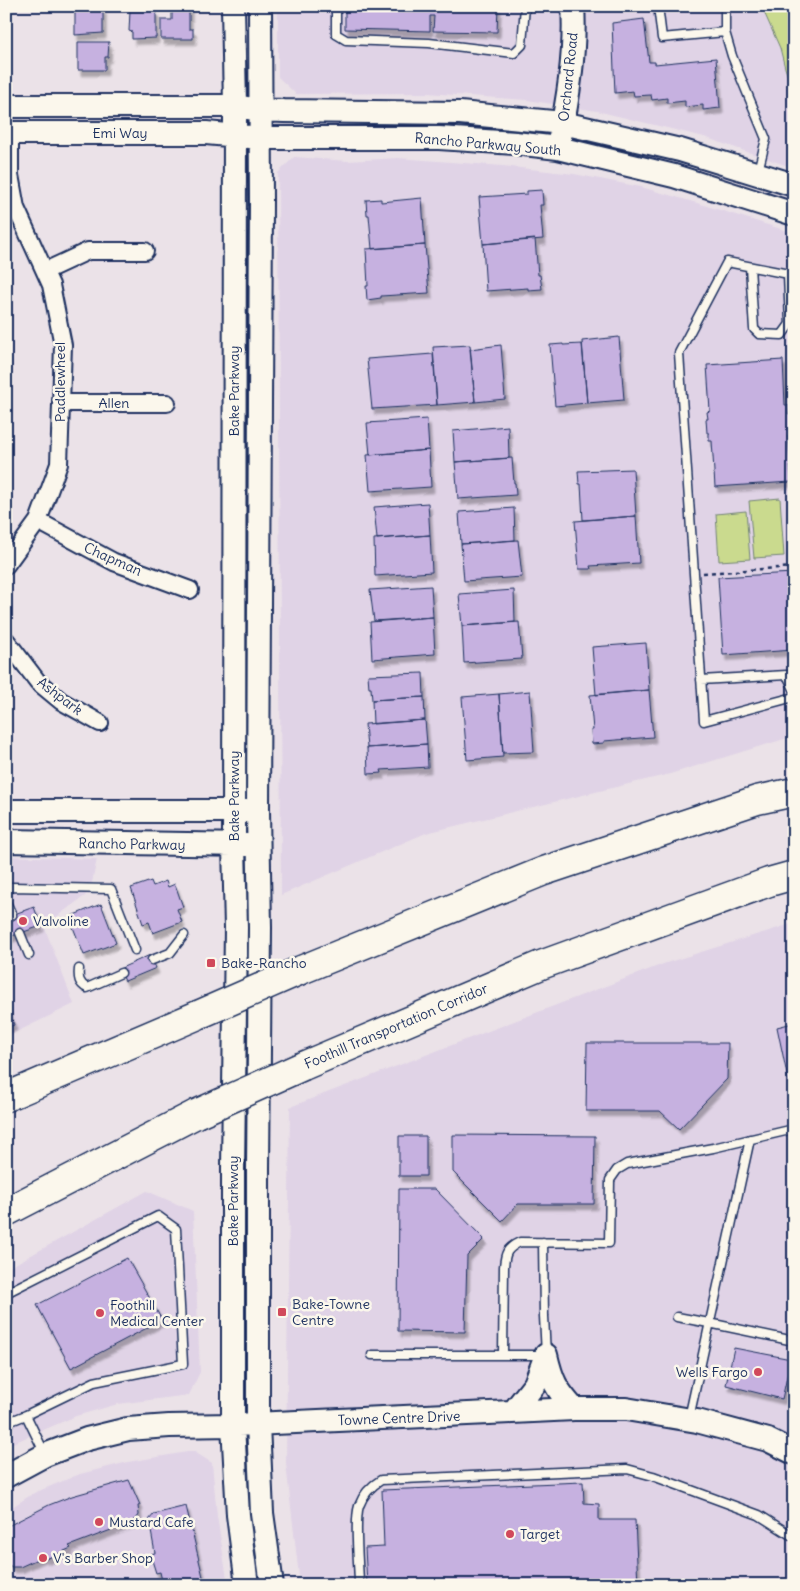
<svg xmlns="http://www.w3.org/2000/svg" width="800" height="1591" font-family="Delius,sans-serif">
<style>
.built{fill:#e0d3e6}
.green{fill:#cada8e;stroke:#728476}
.building{fill:#c6b1e0;stroke:#1b2f5e;filter:url(#shadow)}
.lines{fill:none;stroke-linecap:round;stroke-linejoin:round}
.lane-casing{stroke:#1b2f5e;stroke-width:11}
.street-casing{stroke:#1b2f5e;stroke-width:20}
.secondary-casing{stroke:#1b2f5e;stroke-width:26}
.highway-casing{stroke:#1b2f5e;stroke-width:31}
.path{stroke:#1b2f5e;stroke-width:2.5;stroke-dasharray:4 4;stroke-linecap:butt}
.lane{stroke:#fbf7ec;stroke-width:8}
.street{stroke:#fbf7ec;stroke-width:16}
.secondary{stroke:#fbf7ec;stroke-width:22}
.highway{stroke:#fbf7ec;stroke-width:28}
.highway-bridge-casing{stroke:#1b2f5e;stroke-width:31;stroke-linecap:butt}
.highway-bridge{stroke:#fbf7ec;stroke-width:28}
.poi-dot{fill:#d1495b;stroke:#fbf7ec;stroke-width:2}
.labels{text-anchor:middle;stroke-width:5;stroke-linejoin:round;paint-order:stroke}
.street-label{font-size:14px;fill:#1b2f5e;stroke:#fbf7ec}
.poi-label{font-size:14px;fill:#1b2f5e;stroke:#fbf7ec;text-anchor:start}
</style>
<defs>
<filter id="shadow"><feDropShadow dx="3" dy="5.5" stdDeviation="1" flood-color="#0004"/></filter>
</defs>
<rect width="100%" height="100%" fill="#ebe2e8"/>
<filter id="ink" filterUnits="userSpaceOnUse"><feTurbulence type="fractalNoise" baseFrequency=".02" numOctaves="2"/><feDisplacementMap in="SourceGraphic" scale="10" xChannelSelector="R" yChannelSelector="G"/><feConvolveMatrix kernelMatrix="1 2 1 2 8 2 1 2 1" color-interpolation-filters="sRGB"/></filter>
<g filter="url(#ink)">
<!-- built -->
<path class="built" d="M278,6H764V12L780,48L785,68L794,94V168L704,137L597,111L527,100L427,93L296,94L278,77Z
M294,157L348,161L398,158L503,166L574,174L641,187L697,203L794,233V736L670,774L426,833L281,895L278,173Z
M6,856L97,859L90,892L44,926L74,1004L6,1037Z
M794,923V1585H300L286,1464L290,1107L666,963Z
M147,1191L193,1211L200,1372L189,1395L118,1404L76,1416L6,1446V1269Z
M193,1451L212,1463L217,1516L228,1585H6V1511L34,1493L80,1474L128,1462Z"/>
<!-- green -->
<path class="green" d="M764,6H794V94L785,68L780,48L764,12Z
M780,498L784,556L754,558L749,501Z
M746,511L750,559L719,561L716,514Z"/>
<!-- building -->
<path class="building" d="M174,6H189V29H193V39H161V20H172V11L174,12Z
M345,6H498L497,32L433,31L434,16H430V31L345,29Z
M83,8L103,9V33L75,35V10H83Z
M130,11H156V38L132,39V32L129,31Z
M644,19L649,62H655V64L716,58L720,108L703,110V105L685,107V101L667,103V98L652,100L651,95L634,96L633,91L615,93L612,23Z
M78,42H109L108,57H105V70H78Z
M542,190L543,205H540L543,239L483,244L479,197L527,194V191Z
M422,198L425,245L372,249L369,215H367L366,200L381,199V202Z
M535,239L538,275H540L542,289L528,290V288L486,291L483,244Z
M425,245L429,293L381,296V298L367,300L366,286H368L366,249Z
M619,337L624,400L587,403L582,341Z
M563,344V345L582,344L587,403L555,406L550,345Z
M470,345L475,402L437,405L433,347Z
M501,345L505,399L475,402L470,349Z
M433,354L437,405L372,409L367,359Z
M783,360L785,405H788V414L793,413L794,427H789L790,435L788,436L791,482L715,487L712,441H709V433H707L706,419H708L707,412L710,411L707,365Z
M427,419L429,450L370,455L367,423Z
M508,426L509,458L455,462L453,431Z
M429,450L431,487L370,491L367,455Z
M512,458L514,483H515L516,495L458,499L455,462Z
M633,469L636,516L583,520L581,484H579L578,471Z
M428,503L430,535L377,539L374,507Z
M514,508L515,540L461,544L459,512Z
M636,516L639,563L590,566L591,569H579L575,521Z
M430,535L432,572L375,576L374,539Z
M518,540L522,577L464,581L461,544Z
M794,573V650L723,655L718,577Z
M431,586L433,617L374,621L370,590Z
M514,590L515,622L462,626L459,594Z
M433,617L435,654L372,659L370,622Z
M519,622L522,659L464,663L462,626Z
M646,643L649,690L596,695L592,647Z
M423,673L424,697L372,700L371,688H369L368,675Z
M649,690L653,737L604,741V743L592,744L591,730H593L590,695Z
M530,691L534,752L503,753L499,694Z
M499,694L503,757L467,760L462,697Z
M424,697L425,720L373,724L372,700Z
M425,720L427,744L367,748L365,724Z
M427,744L428,767L381,770L382,773L368,774L367,748Z
M151,881L153,886L166,881L168,887L175,884L183,907L177,909L182,922L153,933L149,922L143,924L131,888Z
M101,904L116,943L84,955L69,917Z
M34,907L41,926L6,938V917Z
M150,955L156,968L125,981L119,969Z
M6,1003L14,1025L6,1028Z
M793,1023L794,1083L789,1084L777,1027Z
M587,1043H728L727,1079L679,1129L660,1111H586Z
M453,1135L595,1136L594,1204H518L502,1221L453,1172Z
M399,1136H426V1176H399Z
M399,1189H435L484,1239L467,1256L465,1332L398,1331Z
M127,1258L162,1320L71,1368L37,1305Z
M734,1348L791,1359L782,1399L726,1385Z
M129,1480L140,1505L138,1506L139,1515L137,1518L132,1521V1522L69,1546L71,1548L46,1559L44,1556L20,1567H12L6,1563V1527L49,1505L72,1496Z
M583,1482L584,1503L599,1504V1520H635L638,1585H367L365,1548L384,1547L382,1490Z
M186,1506L205,1585H163L160,1572L156,1573L150,1554L155,1553L149,1520L154,1514Z"/>
<g class="lines">
<defs>
<path id="lane" d="M336,6V34L346,40L429,43L514,53L522,45L525,6
M658,6L662,38L725,32
M725,6V32L732,56L766,139L758,171
M750,267L754,329L759,334L782,335L790,324L788,274
M794,275L727,262L679,353L704,721L794,697
M701,680L787,675L794,689
M6,889L11,887L111,889L135,950
M6,902L12,915
M20,933L29,955
M152,960L170,953L184,935
M79,969C78,978 79,984 87,988L121,973
M6,1293L158,1216L176,1229L183,1364L94,1382L26,1415L6,1423
M677,1317L709,1323L794,1341
M372,1355H546L544,1316L543,1242
M503,1355L504,1267C505,1253 507,1248 520,1242L609,1243L610,1180L617,1170L627,1164L713,1148L794,1129
M26,1415L45,1454
M689,1418L750,1139
M359,1585C359,1567 354,1521 359,1506C363,1495 371,1486 381,1480L627,1469L653,1476L759,1515L794,1537"/>
<path id="street" d="M45,271L88,251H145
M61,403H167
M38,521L114,562L190,590
M6,565L38,521L59,464L63,345L51,285L16,208L10,175V133
M6,640L38,682L61,701L100,723"/>
<path id="secondary" d="M233,6L235,106L234,846L236,928L233,1169V1425L238,1515L247,1585
M260,6L261,201L258,811L260,928L258,1170V1424L262,1513L272,1585
M6,106H235L260,110L284,111L460,113L563,123L680,150L794,185
M6,133H206L261,138H439L515,143L558,148L674,176L794,214
M560,137C569,95 576,49 573,6
M6,811H247
M6,841L247,845
M546,1355C552,1381 556,1389 574,1409
M513,1412L535,1384L546,1355
M6,1476L45,1455L87,1439L128,1429L169,1426L233,1425L574,1409H626L697,1421L768,1440L794,1453"/>
<path id="highway" d="M301,970L544,871L757,800L794,792
M303,1066L541,965L769,882L794,875
M6,1097L198,1015
M6,1212L196,1114"/>
</defs>
<!-- lane casing -->
<use href="#lane" class="lane-casing"/>
<!-- street casing -->
<use href="#street" class="street-casing"/>
<!-- secondary casing -->
<use href="#secondary" class="secondary-casing"/>
<!-- highway casing -->
<use href="#highway" class="highway-casing"/>
<!-- path -->
<path class="path" d="M703,573L794,567"/>
<!-- lane -->
<use href="#lane" class="lane"/>
<!-- street -->
<use href="#street" class="street"/>
<!-- secondary -->
<use href="#secondary" class="secondary"/>
<!-- highway -->
<use href="#highway" class="highway"/>
<defs>
<path id="highway-bridge" d="M198,1015L301,970
M196,1114L303,1066"/>
</defs>
<!-- highway-bridge casing -->
<use href="#highway-bridge" class="highway-bridge-casing"/>
<!-- highway-bridge -->
<use href="#highway-bridge" class="highway-bridge"/>
</g>
</g>
<!-- markers -->
<g class="poi-dot">
<circle cx="23" cy="921" r="5"/>
<rect x="206" y="958" width="10" height="10" rx="2.5"/>
<rect x="277" y="1307" width="10" height="10" rx="2.5"/>
<circle cx="100" cy="1313" r="5"/>
<circle cx="758" cy="1372" r="5"/>
<circle cx="99" cy="1522" r="5"/>
<circle cx="510" cy="1534" r="5"/>
<circle cx="43" cy="1558" r="5"/>
</g>
<g class="labels">
<!-- street labels -->
<g class="street-label">
<text transform="translate(568 77) rotate(-84)" y="5">Orchard Road</text>
<text x="120" y="138">Emi Way</text>
<text transform="translate(488 144) rotate(5)" y="5">Rancho Parkway South</text>
<text transform="translate(60 382) rotate(-90)" y="5">Paddlewheel</text>
<text transform="translate(234 391) rotate(-90)" y="5">Bake Parkway</text>
<text x="114" y="408">Allen</text>
<text transform="translate(113 559) rotate(24)" y="5">Chapman</text>
<text transform="translate(60 696) rotate(37)" y="5">Ashpark</text>
<text transform="translate(234 796) rotate(-90)" y="5">Bake Parkway</text>
<text transform="translate(132 844) rotate(1)" y="5">Rancho Parkway</text>
<text transform="translate(396 1026) rotate(-23)" y="5">Foothill Transportation Corridor</text>
<text transform="translate(233 1201) rotate(-90)" y="5">Bake Parkway</text>
<text transform="translate(399 1418) rotate(-2)" y="5">Towne Centre Drive</text>
</g>
<!-- poi labels -->
<g class="poi-label">
<text x="33" y="926">Valvoline</text>
<text x="221" y="968">Bake-Rancho</text>
<text x="292" y="1309">Bake-Towne<tspan x="292" dy="16">Centre</tspan></text>
<text x="110" y="1310">Foothill<tspan x="110" dy="16">Medical Center</tspan></text>
<text x="748" y="1377" text-anchor="end">Wells Fargo</text>
<text x="109" y="1527">Mustard Cafe</text>
<text x="520" y="1539">Target</text>
<text x="53" y="1563">V's Barber Shop</text>
</g>
</g>
<!-- margin -->
<rect width="800" height="1591" fill="none" stroke="#fbf7ec" stroke-width="25"/>
<rect x="12" y="12" width="775" height="1566" fill="none" stroke="#1b2f5e" stroke-width="2" filter="url(#ink)"/>
</svg>
